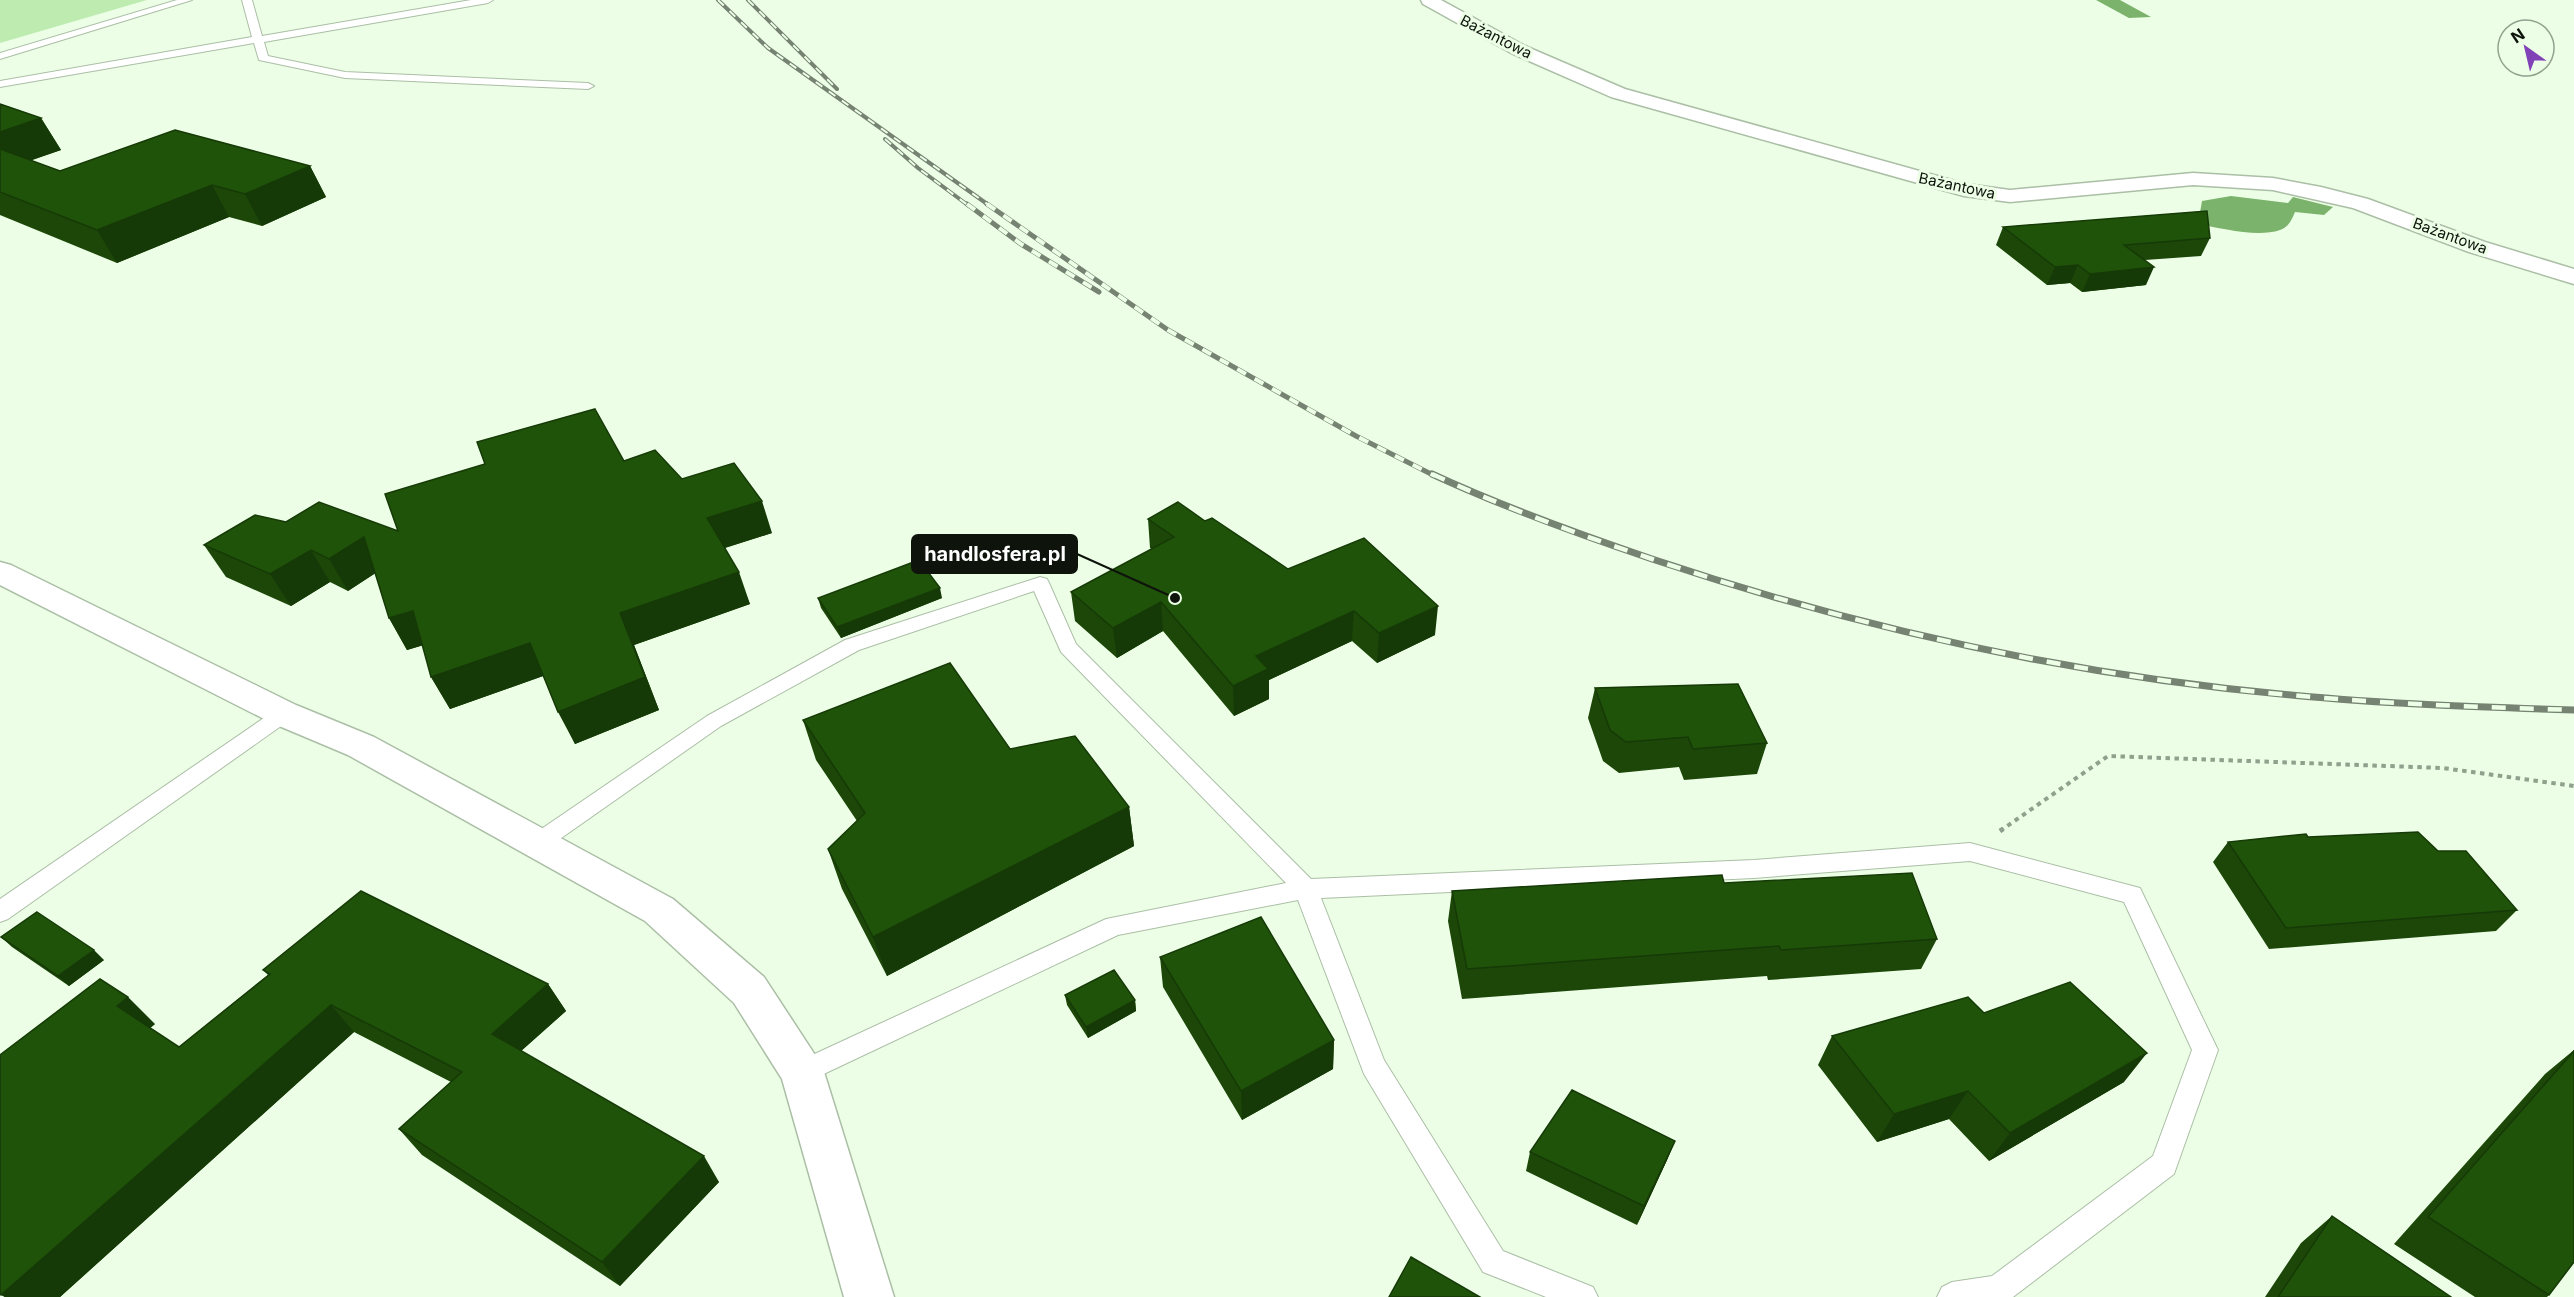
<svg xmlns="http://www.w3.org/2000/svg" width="2574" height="1297" font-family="Inter,sans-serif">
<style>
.green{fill:#beecb0}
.water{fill:#7cb36c}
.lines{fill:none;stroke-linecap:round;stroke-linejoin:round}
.lane-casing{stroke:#abbea6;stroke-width:2}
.street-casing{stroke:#abbea6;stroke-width:3}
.path-far1{stroke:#919f8d;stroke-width:4;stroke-dasharray:4.5 4.5;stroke-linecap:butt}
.path{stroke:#919f8d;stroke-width:5;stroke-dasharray:6 6;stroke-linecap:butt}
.lane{fill:#fff;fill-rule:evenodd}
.street{fill:#fff;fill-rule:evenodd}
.rail-far2-casing{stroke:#768272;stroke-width:4}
.rail-far1-casing{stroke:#768272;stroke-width:5}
.rail-casing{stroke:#768272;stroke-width:7}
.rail-far2{stroke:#ecffe6;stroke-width:2;stroke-dasharray:8;stroke-linecap:butt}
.rail-far1{stroke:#ecffe6;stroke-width:4;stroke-dasharray:10;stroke-linecap:butt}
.rail{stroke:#ecffe6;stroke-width:4.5;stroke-dasharray:14;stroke-linecap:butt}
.wall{fill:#1c4709}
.shaded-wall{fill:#163a07}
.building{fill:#20530a;stroke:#163a07;stroke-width:1.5}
.labels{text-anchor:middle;stroke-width:6;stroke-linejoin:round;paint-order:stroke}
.far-street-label{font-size:15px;fill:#0e140c;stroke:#ecffe6}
.leader{fill:none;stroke:#0e140c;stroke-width:2}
.callout-dot{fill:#0e140c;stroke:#ecffe6;stroke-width:2}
.callout{fill:#0e140c;stroke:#0e140c;stroke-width:2}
.callout-label{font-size:20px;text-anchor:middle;font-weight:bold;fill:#fff}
</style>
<rect width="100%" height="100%" fill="#ecffe6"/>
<!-- green -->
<path class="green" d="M0,0H147L0,43Z"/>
<!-- water -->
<path class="water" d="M2096,0H2120L2151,17L2129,18Z
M2231,196L2288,203L2293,197L2333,207L2324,215L2295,212C2292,219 2289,227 2280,230C2257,238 2221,228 2198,224L2202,201Z"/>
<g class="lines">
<defs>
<path id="lane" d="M177,0H192L0,59V53Z
M242,0H252L262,36L471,0H493L488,3L264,42L268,56L345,72L588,83L594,86L588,89L345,78L259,60L254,43L0,87V81L252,37Z
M1040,577L1047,579L1049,583L1076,644L1311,879L1754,860L1970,843L2140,888L2218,1050L2174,1174L2013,1297H1937L1942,1287L1952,1282L1992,1276L2153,1156L2192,1050L2124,902L1970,861L1754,878L1321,898L1384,1060L1503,1251L1593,1287L1598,1297H1546L1483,1272L1364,1074L1298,900L1118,935L811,1080L802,1084L793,1080L789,1072L793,1064L1106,919L1286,883L1061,652L1034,591L859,650L721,726L547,848L539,851L531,848L528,842L531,836L707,716L845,640Z
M284,707L291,709L294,714L291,719L8,919L0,922V899L277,709Z"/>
<path id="street" d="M1421,0H1441L1525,46L1625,89L1966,184L2010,190L2193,173L2273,178L2321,187L2368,199L2485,242L2574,269V284L2469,252L2353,208L2273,190L2193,185L2010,202L1964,196L1611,97L1513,54L1423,4Z
M0,562L11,565L296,705L374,737L673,899L764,977L817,1058L824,1072L894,1297H844L782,1079L734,1003L645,921L348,755L272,723L0,585Z"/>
</defs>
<!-- lane casing -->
<use href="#lane" class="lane-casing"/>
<!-- street casing -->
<use href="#street" class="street-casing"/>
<!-- path-far1 -->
<path class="path-far1" d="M2000,831L2108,756L2443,768L2574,786"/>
<!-- path -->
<path class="path" d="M2000,831L2003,829"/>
<!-- lane -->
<use href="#lane" class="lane"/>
<!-- street -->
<use href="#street" class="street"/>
<defs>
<path id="rail-far2" d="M718,0L768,48L990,206
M748,0L837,89
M885,139L918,168L969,206"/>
<path id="rail-far1" d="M967,204L1021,244L1099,292
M987,204L1168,330L1356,436L1435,476"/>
<path id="rail" d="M1432,474C1503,507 1578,534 1652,559C1858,628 2075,676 2291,695C2385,704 2479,707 2574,710"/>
</defs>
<!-- rail-far2 casing -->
<use href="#rail-far2" class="rail-far2-casing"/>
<!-- rail-far1 casing -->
<use href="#rail-far1" class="rail-far1-casing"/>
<!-- rail casing -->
<use href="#rail" class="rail-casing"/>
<!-- rail-far2 -->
<use href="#rail-far2" class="rail-far2"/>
<!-- rail-far1 -->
<use href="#rail-far1" class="rail-far1"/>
<!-- rail -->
<use href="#rail" class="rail"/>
</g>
<!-- wall -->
<path class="wall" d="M0,104L41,118L61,150L31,160L60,171L310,166L326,197L262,226L229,217L117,263L0,215Z
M2003,227L2210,238L2201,256L2145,260L2146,285L2082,292L2070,283L2047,285L1996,245Z
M624,461L682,479L772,533L725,548L750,604L634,645L659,710L575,744L543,676L450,709L431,677L423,645L407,650L389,618L375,573L348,591L330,582L291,606L226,577L204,545L286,522L398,531Z
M1148,519L1205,521L1288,569L1435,635L1377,663L1352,641L1269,680V699L1234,716L1163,631L1117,658L1075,621L1071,592L1152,549L1150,548Z
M818,598H942L841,638L821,608Z
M1595,688L1767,743L1757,774L1684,780L1679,767L1619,773L1603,761L1588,718Z
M803,720L1010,749L1129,807L1134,846L887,976L842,889L828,849L857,821L816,760Z
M2308,837L2438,851L2517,910L2496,931L2269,949L2213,862L2228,842Z
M1724,883L1937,939L1921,969L1768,980L1767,976L1462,999L1448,921L1452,891Z
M1,937L104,960L69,986L12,947Z
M1160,957L1334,1040L1333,1069L1242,1120L1163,987Z
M263,970L548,984L566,1011L521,1051L719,1182L620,1286L422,1155L399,1129L451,1082L354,1032L60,1297H5L0,1294V1055L155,1024L150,1028L179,1047L268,975Z
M1065,995L1135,1000L1136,1011L1088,1038L1067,1005Z
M1984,1013L2124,1082L1989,1161L1949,1119L1877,1142L1818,1065L1832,1036Z
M2574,1050V1262L2549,1295L2547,1297H2475L2394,1244L2545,1074Z
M1675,1141L1667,1160L1637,1225L1526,1171L1530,1152Z
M2332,1216L2451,1297H2265L2301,1243Z"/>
<!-- shaded-wall -->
<path class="shaded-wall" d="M41,118L61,150L1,171L0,169V132Z
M310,166L326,197L262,226L245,194Z
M212,185L229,217L117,263L97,230Z
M2078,265L2070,283L2047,285L2055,267Z
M2154,267L2146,285L2082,292L2090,274Z
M762,501L772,533L718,550L707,518Z
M364,537L382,569L348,591L329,559Z
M311,550L330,582L291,606L270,574Z
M739,572L750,604L634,645L659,710L575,744L558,712L620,613Z
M940,588L942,598L841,638L837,627Z
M1161,602L1163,631L1117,658L1113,628Z
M1438,606L1435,635L1377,663L1379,633Z
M413,611L431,643L407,650L389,618Z
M1354,611L1352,641L1269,680V699L1234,716L1233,686L1256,656Z
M530,643L546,675L450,709L431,677Z
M1129,807L1134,846L887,976L873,937Z
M94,950L104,960L69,986L58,976Z
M548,984L566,1011L511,1060L492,1034Z
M128,997L155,1024L144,1033L117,1006Z
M1135,1000L1136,1011L1088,1038L1086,1027Z
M331,1005L354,1032L60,1297H5L1,1295Z
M1334,1040L1333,1069L1242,1120L1241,1091Z
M2147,1053L2124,1082L1989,1161L2010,1133Z
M1968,1091L1949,1119L1877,1142L1894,1114Z
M1675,1141L1667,1160L1637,1225L1644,1206Z
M704,1156L719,1182L620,1286L602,1262Z"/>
<!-- building -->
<path class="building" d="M0,104L41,118L0,132Z
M175,130L310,166L245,194L212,185L97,230L0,192V149L60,171Z
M2207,211L2210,238L2124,245L2154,267L2090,274L2078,265L2055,267L2003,227Z
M595,409L624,461L655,450L682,479L734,463L762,501L707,518L739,572L620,613L645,677L558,712L530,643L431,677L413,611L389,618L364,537L329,559L311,550L270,574L204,545L255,515L286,522L319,502L398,531L385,494L485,464L477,442Z
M1178,502L1205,521L1212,518L1288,569L1364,538L1438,606L1379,633L1354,611L1256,656L1268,669L1233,686L1161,602L1113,628L1071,592L1174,537L1148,519Z
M919,560L940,588L837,627L818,598Z
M950,663L1010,749L1075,736L1129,807L873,937L828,849L865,813L803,720Z
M1738,684L1767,743L1693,749L1688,737L1626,742L1610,730L1595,688Z
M2418,832L2438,851H2466L2517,910L2286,928L2228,842L2306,834L2308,837Z
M1912,873L1937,939L1781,950L1779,946L1467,969L1452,891L1722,875L1724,883Z
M361,891L548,984L492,1034L704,1156L602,1262L399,1129L462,1072L331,1005L1,1295L0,1294V1055L100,979L128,997L117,1006L179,1047L270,974L263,970Z
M37,912L94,950L58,976L1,937Z
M1261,917L1334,1040L1241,1091L1160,957Z
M1114,970L1135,1000L1086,1027L1065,995Z
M2070,982L2147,1053L2010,1133L1968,1091L1894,1114L1832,1036L1968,997L1984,1013Z
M2574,1051V1262L2549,1295L2428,1217Z
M1572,1090L1675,1141L1644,1206L1530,1152Z
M2332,1216L2451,1297H2278Z
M1411,1257L1480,1297H1389Z"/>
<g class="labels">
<!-- far-street labels -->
<g class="far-street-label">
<text transform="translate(1496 37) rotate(27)" y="5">Bażantowa</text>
<text transform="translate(1957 186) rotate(12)" y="5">Bażantowa</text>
<text transform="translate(2450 236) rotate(20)" y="5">Bażantowa</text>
</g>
</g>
<!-- callouts -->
<path class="leader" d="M1175 598L1077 554"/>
<circle class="callout-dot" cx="1175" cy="598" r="6"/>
<rect class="callout" x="912" y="535" width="165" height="38" rx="6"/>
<g class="callout-label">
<text x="995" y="561">handlosfera.pl</text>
</g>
<!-- north arrow -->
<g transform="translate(2526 48) rotate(326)"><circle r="28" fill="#ecffe6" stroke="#93a18f" stroke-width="1.5"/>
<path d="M0-4.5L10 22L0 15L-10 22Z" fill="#8142b8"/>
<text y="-9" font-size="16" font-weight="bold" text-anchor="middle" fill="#0e140c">N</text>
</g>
</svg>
